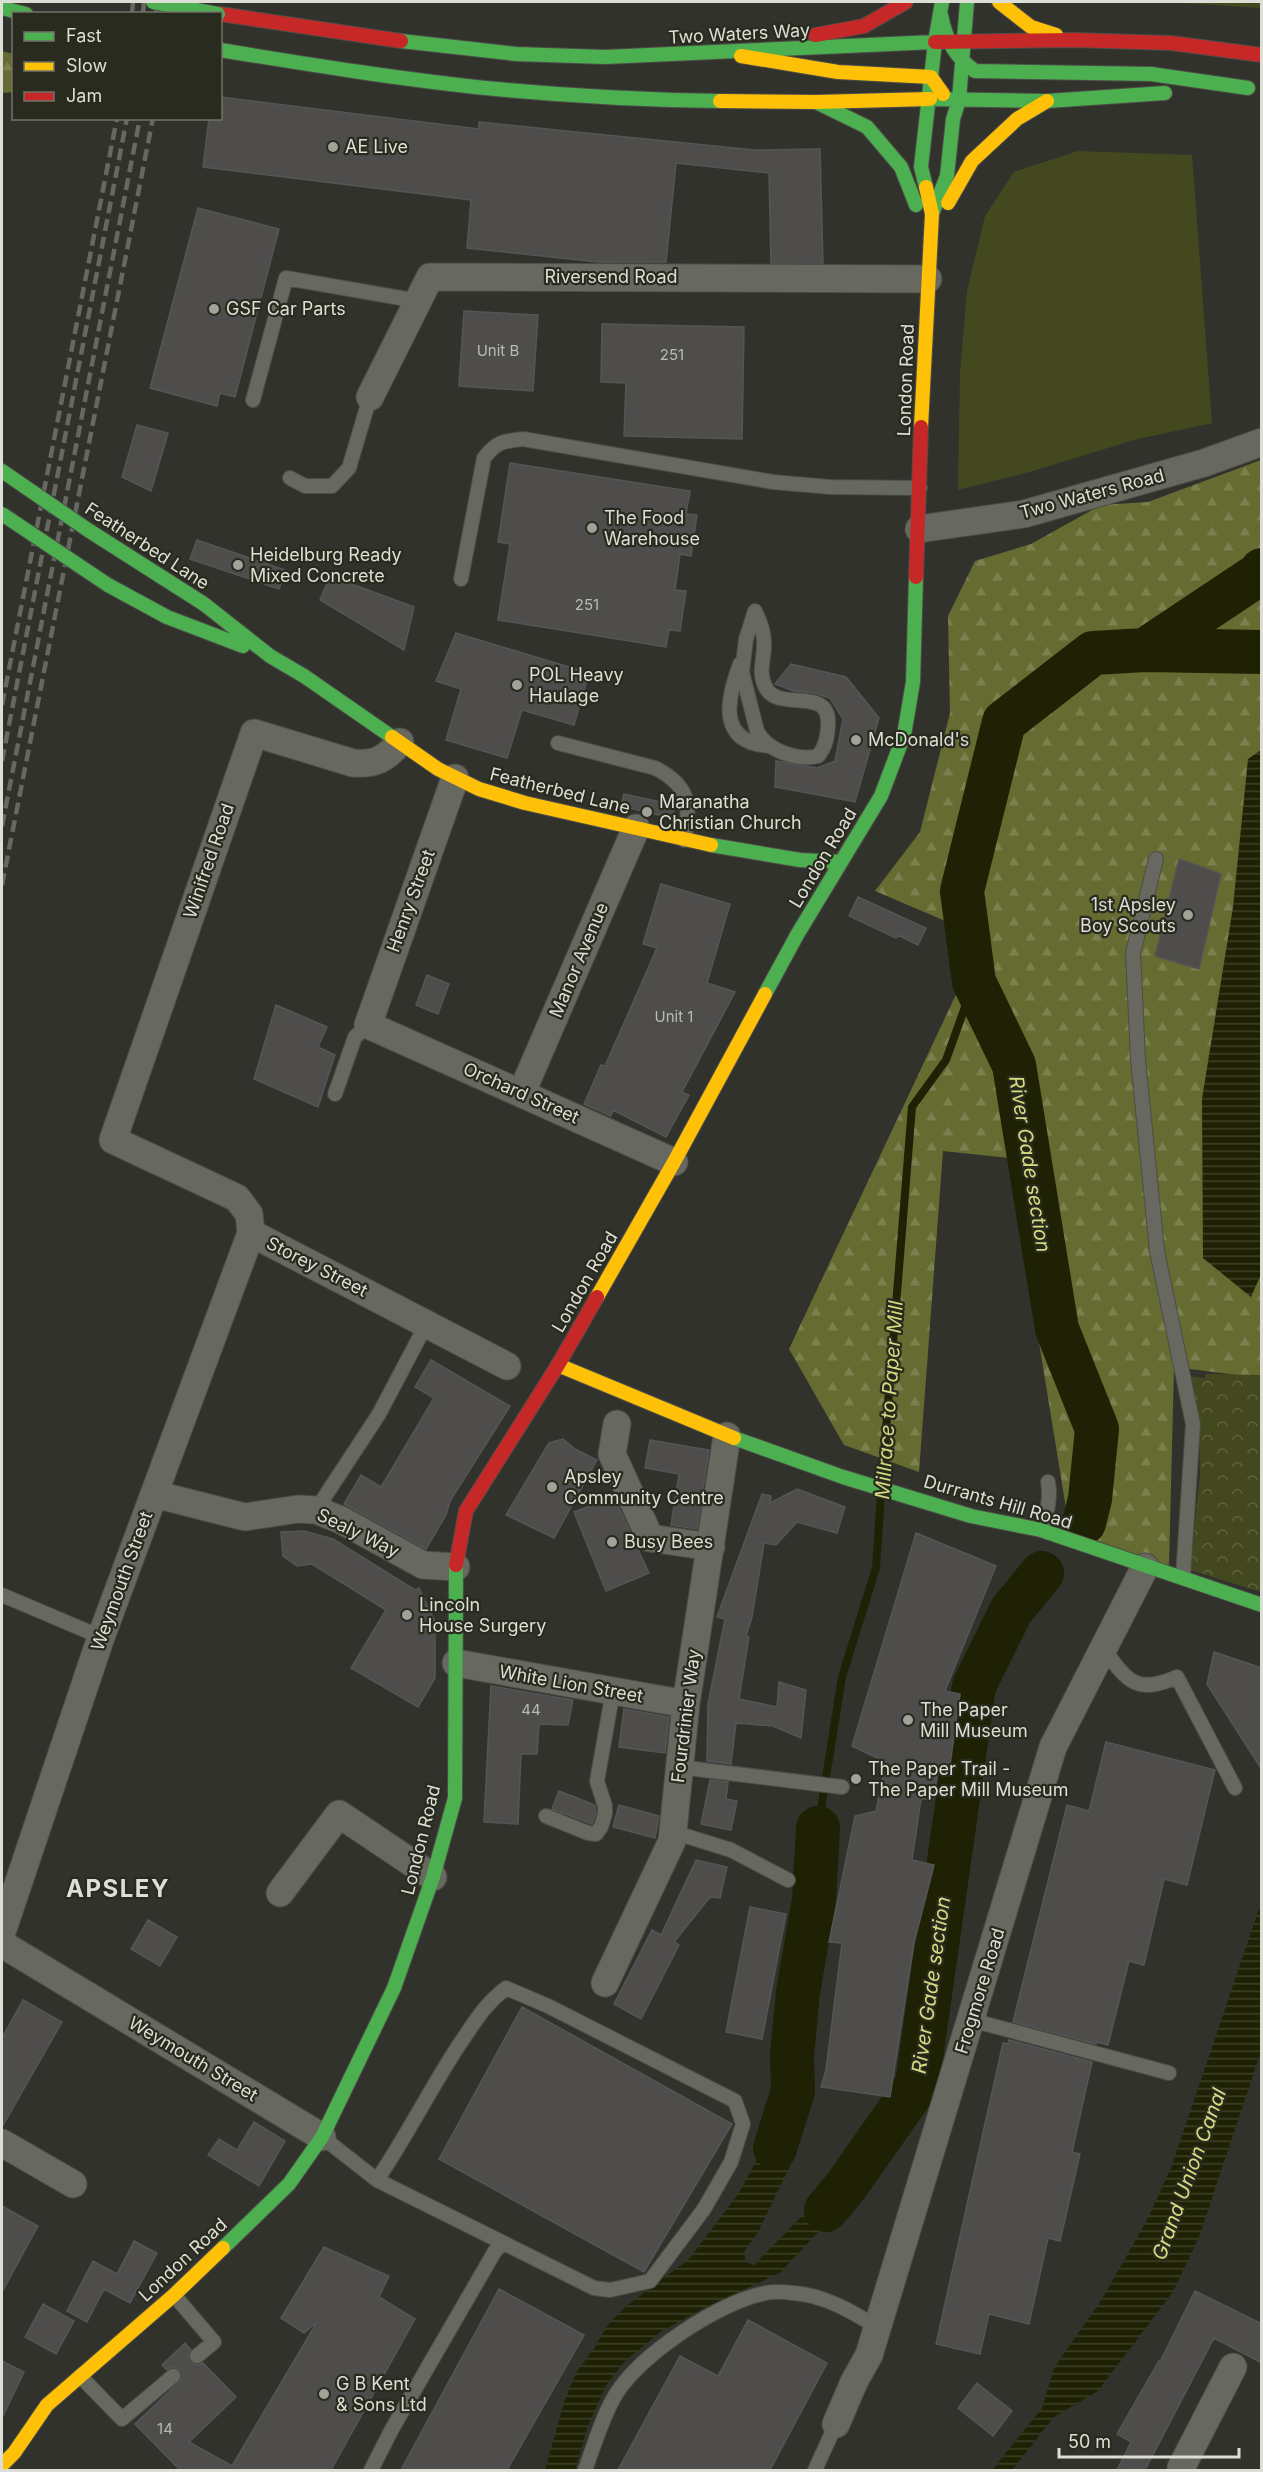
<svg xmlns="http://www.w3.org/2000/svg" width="1263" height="2472" font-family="Inter,sans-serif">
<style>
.grass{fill:#44481f}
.forest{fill:url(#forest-firs)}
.park{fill:url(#park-crowns)}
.water{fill:url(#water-rules)}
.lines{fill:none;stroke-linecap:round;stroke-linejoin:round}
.stream{stroke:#1f2104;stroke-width:8}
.river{stroke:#1f2104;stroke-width:44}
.building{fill:#4e4d4b;stroke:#565555;stroke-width:1.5}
.lane-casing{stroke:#4d4d48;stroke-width:16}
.street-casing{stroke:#4d4d48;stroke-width:29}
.fast-casing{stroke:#4d4d48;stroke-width:16}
.slow-casing{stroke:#4d4d48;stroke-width:16}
.jam-casing{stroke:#4d4d48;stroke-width:16}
.lane{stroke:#67685f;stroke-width:14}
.street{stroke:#67685f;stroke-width:27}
.fast{stroke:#4caf50;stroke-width:14}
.slow{stroke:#ffc107;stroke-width:14}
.jam{stroke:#c62828;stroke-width:14}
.rail{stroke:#686862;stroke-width:4.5;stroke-dasharray:12 6;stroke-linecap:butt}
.fast-bridge-casing{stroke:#4d4d48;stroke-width:16;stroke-linecap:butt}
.fast-bridge{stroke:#4caf50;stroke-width:14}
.poi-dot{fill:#a1a29a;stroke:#2a2b1f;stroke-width:2}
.labels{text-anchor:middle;stroke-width:4.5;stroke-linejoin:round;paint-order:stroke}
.number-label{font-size:15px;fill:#b9bab3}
.street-label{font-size:18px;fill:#ddded6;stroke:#2a2b1f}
.poi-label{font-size:18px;fill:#ddded6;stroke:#2a2b1f;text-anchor:start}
.water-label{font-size:20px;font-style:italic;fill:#d3dc7e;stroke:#2a2b1f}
.district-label{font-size:24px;font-weight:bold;letter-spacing:1.5px;fill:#ddded6;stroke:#2a2b1f}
</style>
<defs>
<pattern id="forest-firs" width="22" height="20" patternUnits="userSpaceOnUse" patternTransform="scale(1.5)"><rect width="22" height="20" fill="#666b31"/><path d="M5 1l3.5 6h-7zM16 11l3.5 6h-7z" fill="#7b804e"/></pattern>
<pattern id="park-crowns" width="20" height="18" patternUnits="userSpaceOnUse" patternTransform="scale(1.5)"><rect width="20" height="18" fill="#44481f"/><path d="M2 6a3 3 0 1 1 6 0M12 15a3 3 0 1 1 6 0" fill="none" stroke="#5f623f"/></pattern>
<pattern id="water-rules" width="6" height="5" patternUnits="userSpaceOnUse" patternTransform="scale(1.5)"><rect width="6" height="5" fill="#1f2104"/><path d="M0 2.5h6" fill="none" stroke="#3f4128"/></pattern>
</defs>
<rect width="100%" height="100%" fill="#32322c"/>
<!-- grass -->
<path class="grass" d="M1165,2H1261V8Z
M1078,151L1192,155L1212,423L1134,440L1030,472L958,490L960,373L967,291L985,216L1014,172Z"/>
<!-- forest -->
<path class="forest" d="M2,51L13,54V92L2,93Z
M1261,460V1378L1174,1367L1169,1566L1071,1539L1009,1158L943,1151L919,1472L844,1445L789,1349L960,986L950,923L875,891L920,832L950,713L948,616L975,561L1031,544L1101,505L1148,502Z"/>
<!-- park -->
<path class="park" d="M1205,1374L1261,1375V1592L1190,1570L1200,1475L1199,1424L1187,1376L1205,1378Z"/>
<!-- water -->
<path class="water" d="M1261,750L1262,1272L1251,1297L1203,1258L1202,1099L1233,907L1248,759Z
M1261,1903V2051L1199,2237L1173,2292L1098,2391L1054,2417L1012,2470H992L1042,2408L1054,2368L1102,2299L1148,2218L1171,2168Z
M793,2091L803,2111L796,2154L758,2232L744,2252L746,2262L754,2265L804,2214L888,2141L861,2186L780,2273L704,2308L662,2331L625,2361L605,2387L587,2429L575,2470H545L564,2402L576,2373L595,2347L607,2326L625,2307L689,2259L739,2193Z"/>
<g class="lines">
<!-- stream -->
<path class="stream" d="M882,1479L912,1107L946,1060L974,982
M818,1828L842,1677L876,1568L881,1494"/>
<!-- river -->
<path class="river" d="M1145,650L1259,574L1262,570
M1084,1523L1090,1499L1097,1429L1057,1329L1014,1065L974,982L962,891L1004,722L1093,653L1145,650L1262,652
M775,2148L793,2091L792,2055L798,1992L814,1900L818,1828
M826,2210L846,2186L917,2085L974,1686L1011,1611L1042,1573"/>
</g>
<!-- building -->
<path class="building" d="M220,97L479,129V122L754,150L820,149L823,263H771L769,173L676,163L666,262H598L467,248L471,200L203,167L209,118H220Z
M198,208L279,229L235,397L220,393L217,406L150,388Z
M464,311L538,315L533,391L459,386Z
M602,324L744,327L742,439L624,436L626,383L601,382Z
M137,425L168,433L151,491L122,477Z
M510,463L690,491L686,514L697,515L691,556L680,554L675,590L686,591L680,631L669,630L666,647L498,620L510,544L498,542Z
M197,540L285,570L279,589L190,559Z
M330,576L414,607L404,650L320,600Z
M456,633L589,673L574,725L522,710L507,758L446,740L461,689L436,681Z
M791,664L846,677L879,718L855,802L775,787L776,761L817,768L835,761L843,719L830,698L814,693L794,691L775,684Z
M624,794L675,805L672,818L621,806Z
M1179,859L1221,874L1199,969L1155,956Z
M661,884L730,904L707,983L735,992L682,1092L689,1095L666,1137L613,1110L611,1116L584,1104L601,1065L605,1066L657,948L643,944Z
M858,897L926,928L918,945L898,935L896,938L849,916Z
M427,975L449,984L438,1014L416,1005Z
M276,1005L327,1027L318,1047L335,1055L318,1107L254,1079Z
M431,1360L510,1406L450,1501L446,1515L426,1549L344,1504L361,1475L381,1487L434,1398L415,1387Z
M563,1439L575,1449L597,1460L554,1538L506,1515L549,1443Z
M650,1440L709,1450L697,1529L671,1525L679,1474L645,1468Z
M797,1489L845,1507L837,1533L797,1522L776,1545L764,1543L752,1617L746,1636L749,1637L739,1699L777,1707L779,1682L806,1690L801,1738L773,1726L736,1723L731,1764L707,1761L708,1704L725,1619L717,1617L762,1494L771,1496L770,1503Z
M614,1497L649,1573L606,1591L574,1512Z
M304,1531L333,1539L415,1590L419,1588L435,1622V1678L418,1707L351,1668L386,1610L312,1564L297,1566L283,1556L281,1532Z
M916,1533L996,1566L945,1691L960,1694L949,1772L938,1771L933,1799H921L912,1860L934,1865L914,1943L890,2097L821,2087L826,2070L842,1943L829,1942L855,1816L876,1811L886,1762L852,1746Z
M1214,1652L1262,1668V1770L1207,1684Z
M491,1686L573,1700L568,1725L539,1724L537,1754H521L518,1824L484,1822Z
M624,1709L669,1717L665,1753L619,1747Z
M1106,1742L1215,1770L1187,1885L1164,1879L1144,1965L1129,1961L1108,2045L1097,2042L1096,2044L1013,2022L1067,1805L1089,1811Z
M710,1780L728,1782L726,1799L737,1801L731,1830L701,1824Z
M559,1791L595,1805L596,1813L592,1824L552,1809Z
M619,1805L659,1816L655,1838L613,1827Z
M696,1860L727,1867L720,1898L710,1897L674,1942L679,1945L641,2019L614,2004L652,1930L661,1935Z
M750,1907L786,1914L762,2039L726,2032Z
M148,1920L177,1937L160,1966L131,1949Z
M23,2000L62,2022L2,2127V2038Z
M522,2007L732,2124L644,2272L439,2159Z
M1009,2040L1092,2062L1072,2152L1080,2154L1060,2241L1048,2238L1029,2324L989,2314L980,2354L936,2344L1003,2043L1008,2044Z
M254,2122L285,2141L259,2186L208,2155L219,2139L237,2150Z
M2,2206L38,2226L2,2292Z
M134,2241L157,2253L130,2303L104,2289L87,2322L67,2311L93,2261L117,2274Z
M324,2247L389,2276L379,2297L415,2319L331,2470H180L135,2424L181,2380L179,2370L172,2367L167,2370L162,2365L185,2343L191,2350L188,2357L190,2362L198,2365L203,2363L236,2397L189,2442L232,2466L317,2322L304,2333L281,2318Z
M499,2289L584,2335L507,2470H401Z
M1195,2291L1262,2324V2363L1214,2338L1145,2470H1117L1131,2442L1117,2434L1159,2361L1160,2362Z
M43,2304L74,2321L56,2354L25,2337Z
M748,2320L827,2363L770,2470H618L680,2356L718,2376Z
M2,2361L24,2372L2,2418Z
M977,2383L1012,2411L993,2436L958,2408Z"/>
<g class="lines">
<defs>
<path id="lane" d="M253,400L286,278L418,301
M290,478L305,486H332L349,468L370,397
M461,579L484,458C496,442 503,441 523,439L773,482L830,487L920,488
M755,611C760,621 764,631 764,642C765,658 757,672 766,688C779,713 831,684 828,726C827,738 826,746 818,756C798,761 767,751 757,731L742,672L746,639Z
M740,664C726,701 718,743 770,746
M558,743L655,768C689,785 692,805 684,840
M1156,859L1133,953L1138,1059L1157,1251L1193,1424L1183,1577
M335,1094L355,1037L368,1025
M316,1510L379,1414L427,1323
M1041,1530C1047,1513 1051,1499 1048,1482
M2,1595L101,1637
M1104,1649C1127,1681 1136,1695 1177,1677L1235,1788
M679,1767L842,1787
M546,1816L588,1833L596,1834L601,1827L605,1814V1806L597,1781L613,1691
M673,1832L731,1850L788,1880
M971,2020L1169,2073
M322,2137L377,2180L594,2288L610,2290L650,2281L704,2209L731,2162L743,2124L735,2101L548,2006L506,1988C483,2006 475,2022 459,2045C430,2089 407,2136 377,2180
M174,2295L214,2342L197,2356
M80,2376L122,2419L173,2376
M371,2470L392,2429L495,2251L502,2244
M585,2470C594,2446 602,2417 616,2394C641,2354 719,2302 766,2293C774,2291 785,2292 793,2293C824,2295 851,2311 877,2327
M815,2470L836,2424"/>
<path id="street" d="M370,397L430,277L928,279
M919,529L1024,514L1204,463L1262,442
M400,742C386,759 375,765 353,763L254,733L113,1140L237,1198L249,1214L251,1233L507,1366
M455,778L368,1025L674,1162
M522,1092L636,828
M617,1424L612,1454L650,1538L711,1547
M154,1494L245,1517L298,1509L316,1510L341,1520L423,1565L456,1567
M456,1663L686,1704
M280,1893L339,1814L433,1877
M2,1932L101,1637L251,1233
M2,1944L322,2137
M605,1983L672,1841L686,1704L727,1436
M2,2143L73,2184
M836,2424L854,2382L869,2355L1053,1747L1145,1567
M1181,2468L1233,2367"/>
<path id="fast" d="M2,8L26,14
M941,15C946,40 954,56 975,71L1151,74L1248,88
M401,41L516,54L605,57L935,42
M220,50C312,65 404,80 496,89C570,96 645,100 720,101
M930,99L1047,101L1165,93
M816,102L867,127L901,167L916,205
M926,187L921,167L935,42L942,2
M932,214L947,176L953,119L959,100L967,2
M2,471L34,493
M88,530L204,604L270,656L304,676L392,737
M108,585L167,617L243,646
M711,845L800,860L841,862
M765,994L797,935L881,796L904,735L913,682L916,577
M734,1438L843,1477L971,1516L1041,1530L1262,1605
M223,2248L289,2184L322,2137L394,1988L433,1877L455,1798L456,1565"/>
<path id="slow" d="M999,2L1031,27L1056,35
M741,56L838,72L931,77L943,94
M720,101L816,102L930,99
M948,203L972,161L1017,119L1047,101
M921,427L932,214L926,187
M392,737L438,769L479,789L525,803L711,845
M597,1297L674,1162L765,994
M558,1365L734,1438
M2,2465L14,2453L47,2405L174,2295L223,2248"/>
<path id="jam" d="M220,14L401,41
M815,35L864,26L906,2
M935,42L1074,40L1171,43L1262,55
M916,577L921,427
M456,1565L466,1511L558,1365L597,1297"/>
</defs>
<!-- lane casing -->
<use href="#lane" class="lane-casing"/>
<!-- street casing -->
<use href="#street" class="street-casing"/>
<!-- fast casing -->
<use href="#fast" class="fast-casing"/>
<!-- slow casing -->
<use href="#slow" class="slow-casing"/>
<!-- jam casing -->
<use href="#jam" class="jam-casing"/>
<!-- lane -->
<use href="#lane" class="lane"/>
<!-- street -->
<use href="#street" class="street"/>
<!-- fast -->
<use href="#fast" class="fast"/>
<!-- slow -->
<use href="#slow" class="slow"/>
<!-- jam -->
<use href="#jam" class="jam"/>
<!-- rail -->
<path class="rail" d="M132,14L133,2
M143,14L144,2
M156,14L157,2
M168,14L170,2
M2,705L117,118
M2,761L127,118
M2,826L140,118
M2,885L153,118"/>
<defs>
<path id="fast-bridge" d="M153,2L218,14
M34,493L88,530
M2,514L108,585"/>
</defs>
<!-- fast-bridge casing -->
<use href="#fast-bridge" class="fast-bridge-casing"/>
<!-- fast-bridge -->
<use href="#fast-bridge" class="fast-bridge"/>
</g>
<!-- markers -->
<g class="poi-dot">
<circle cx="333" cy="147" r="6"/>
<circle cx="214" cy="309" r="6"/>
<circle cx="592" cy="528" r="6"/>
<circle cx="238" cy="565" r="6"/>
<circle cx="517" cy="685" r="6"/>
<circle cx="856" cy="740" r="6"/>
<circle cx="647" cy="812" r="6"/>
<circle cx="1188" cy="915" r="6"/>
<circle cx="552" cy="1487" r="6"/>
<circle cx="612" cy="1542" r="6"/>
<circle cx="407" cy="1615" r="6"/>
<circle cx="908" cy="1720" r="6"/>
<circle cx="856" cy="1779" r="6"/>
<circle cx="324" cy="2394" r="6"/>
</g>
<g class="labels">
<!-- number labels -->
<g class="number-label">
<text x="498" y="356">Unit B</text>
<text x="672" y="360">251</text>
<text x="587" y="610">251</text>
<text x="674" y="1022">Unit 1</text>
<text x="531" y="1715">44</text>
<text x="165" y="2434">14</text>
</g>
<!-- street labels -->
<g class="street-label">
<text transform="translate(739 34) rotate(-3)" y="6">Two Waters Way</text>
<text x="611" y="283">Riversend Road</text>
<text transform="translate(906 380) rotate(-88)" y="6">London Road</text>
<text transform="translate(1092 494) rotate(-15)" y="6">Two Waters Road</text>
<text transform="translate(147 546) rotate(33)" y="6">Featherbed Lane</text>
<text transform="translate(560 791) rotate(14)" y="6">Featherbed Lane</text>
<text transform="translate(823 858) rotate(-59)" y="6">London Road</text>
<text transform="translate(209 861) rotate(-71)" y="6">Winifred Road</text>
<text transform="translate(411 901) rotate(-70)" y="6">Henry Street</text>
<text transform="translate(579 960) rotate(-67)" y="6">Manor Avenue</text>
<text transform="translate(521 1093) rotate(24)" y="6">Orchard Street</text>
<text transform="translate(317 1267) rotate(27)" y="6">Storey Street</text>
<text transform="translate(585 1282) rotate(-60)" y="6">London Road</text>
<text transform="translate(998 1502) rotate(16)" y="6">Durrants Hill Road</text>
<text transform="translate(358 1533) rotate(26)" y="6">Sealy Way</text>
<text transform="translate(122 1581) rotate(-70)" y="6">Weymouth Street</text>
<text transform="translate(571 1684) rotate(10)" y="6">White Lion Street</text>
<text transform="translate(686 1716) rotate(-83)" y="6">Fourdrinier Way</text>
<text transform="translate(421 1840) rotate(-76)" y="6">London Road</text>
<text transform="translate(980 1991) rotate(-73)" y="6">Frogmore Road</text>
<text transform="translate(193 2059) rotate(31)" y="6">Weymouth Street</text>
<text transform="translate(183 2260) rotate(-43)" y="6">London Road</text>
</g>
<!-- poi labels -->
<g class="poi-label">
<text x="345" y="153">AE Live</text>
<text x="226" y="315">GSF Car Parts</text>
<text x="604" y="524">The Food<tspan x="604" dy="21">Warehouse</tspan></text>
<text x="250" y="561">Heidelburg Ready<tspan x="250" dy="21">Mixed Concrete</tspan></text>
<text x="529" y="681">POL Heavy<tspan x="529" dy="21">Haulage</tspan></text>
<text x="868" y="746">McDonald's</text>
<text x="659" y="808">Maranatha<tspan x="659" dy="21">Christian Church</tspan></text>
<text x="1176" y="911" text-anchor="end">1st Apsley<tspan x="1176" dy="21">Boy Scouts</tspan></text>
<text x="564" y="1483">Apsley<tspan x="564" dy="21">Community Centre</tspan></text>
<text x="624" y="1548">Busy Bees</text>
<text x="419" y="1611">Lincoln<tspan x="419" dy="21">House Surgery</tspan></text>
<text x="920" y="1716">The Paper<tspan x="920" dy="21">Mill Museum</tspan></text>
<text x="868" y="1775">The Paper Trail -<tspan x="868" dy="21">The Paper Mill Museum</tspan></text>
<text x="336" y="2390">G B Kent<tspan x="336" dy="21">&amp; Sons Ltd</tspan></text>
</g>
<!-- water labels -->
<g class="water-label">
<text transform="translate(1030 1164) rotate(81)" y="7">River Gade section</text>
<text transform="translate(889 1400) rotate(-86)" y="7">Millrace to Paper Mill</text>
<text transform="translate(931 1985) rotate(-82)" y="7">River Gade section</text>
<text transform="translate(1189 2174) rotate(-70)" y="7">Grand Union Canal</text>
</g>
<!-- district labels -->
<g class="district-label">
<text x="118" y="1897">APSLEY</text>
</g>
</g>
<!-- border -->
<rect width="1263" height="2472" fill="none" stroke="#ddded6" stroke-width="6"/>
<!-- legend -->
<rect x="12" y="12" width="210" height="108" fill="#2a2b1f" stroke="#727368" stroke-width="1.5"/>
<rect x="24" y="32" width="30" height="9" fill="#4caf50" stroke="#727368" stroke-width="1.5"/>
<text x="66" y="42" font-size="18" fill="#ddded6">Fast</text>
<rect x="24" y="62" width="30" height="9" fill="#ffc107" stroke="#727368" stroke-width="1.5"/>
<text x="66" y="72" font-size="18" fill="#ddded6">Slow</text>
<rect x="24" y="92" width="30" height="9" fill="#c62828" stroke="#727368" stroke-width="1.5"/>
<text x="66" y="102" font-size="18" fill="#ddded6">Jam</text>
<!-- scale -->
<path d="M1059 2448v9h180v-9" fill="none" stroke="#ddded6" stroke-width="3"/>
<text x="1068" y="2448" font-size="18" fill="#ddded6" stroke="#2a2b1f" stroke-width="4.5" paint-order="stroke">50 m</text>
</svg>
